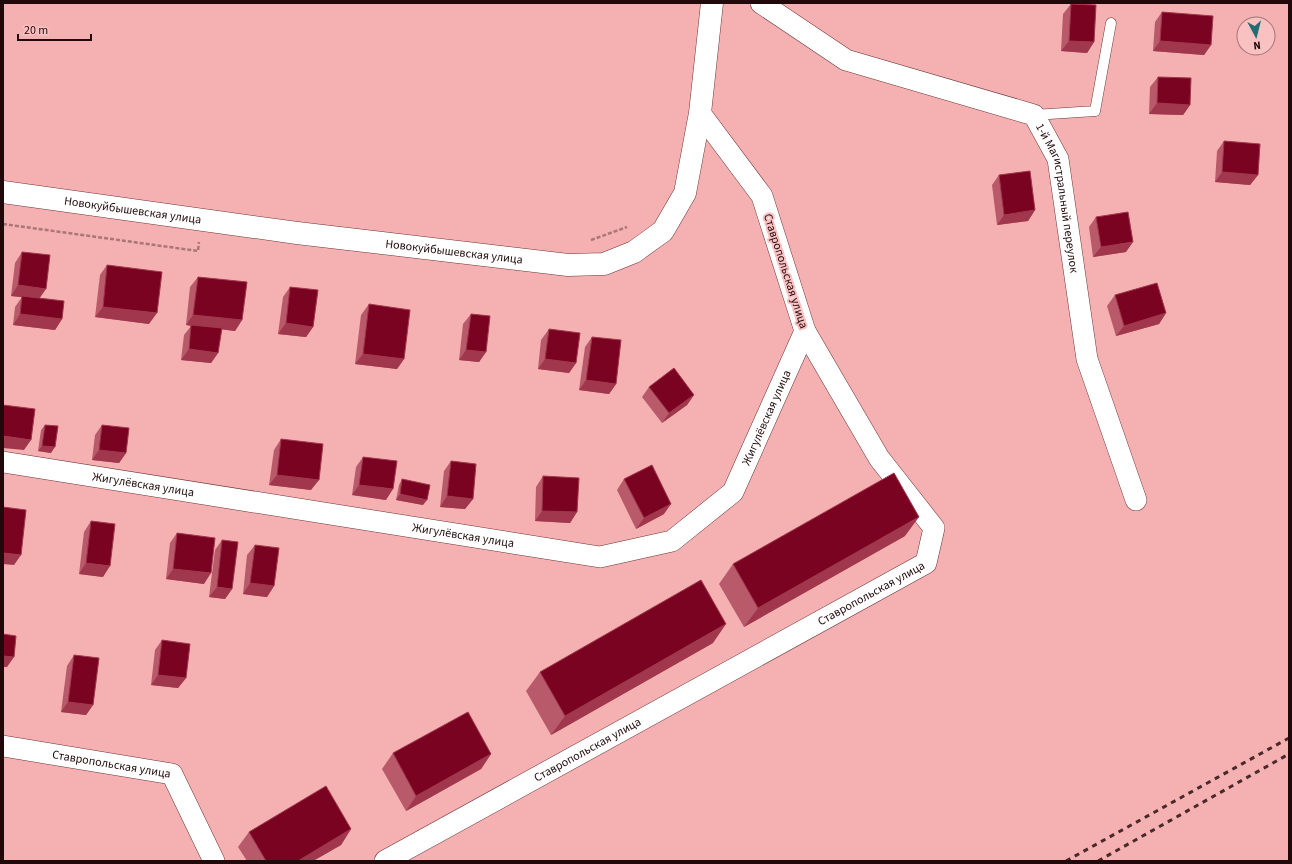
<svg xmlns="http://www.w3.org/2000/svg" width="1292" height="864" font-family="'Source Sans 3',sans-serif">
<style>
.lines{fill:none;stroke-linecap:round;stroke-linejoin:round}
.service-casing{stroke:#6d3437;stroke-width:11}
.minor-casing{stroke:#6d3437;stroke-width:22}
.tertiary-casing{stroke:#6d3437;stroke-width:23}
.path{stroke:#ab7677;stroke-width:2.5;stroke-dasharray:4 2;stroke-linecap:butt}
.service{stroke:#fff;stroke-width:10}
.minor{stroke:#fff;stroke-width:21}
.tertiary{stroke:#fff;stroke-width:22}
.rail{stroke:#49282a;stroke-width:3;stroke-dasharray:5 5;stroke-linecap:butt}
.wall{fill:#b85a6a}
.shaded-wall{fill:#a0374d}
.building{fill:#7b0322;stroke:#a0374d}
.labels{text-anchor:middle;stroke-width:4;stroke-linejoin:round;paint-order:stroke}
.street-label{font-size:12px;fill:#21090b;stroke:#fac1c2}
</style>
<rect width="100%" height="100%" fill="#f5b0b1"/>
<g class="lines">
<defs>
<path id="service" d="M1034,115L1095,111L1111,23"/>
<g id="minor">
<path id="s1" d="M761,3L846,60L1034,115L1058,159L1087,359L1136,500"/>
<path id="s2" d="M3,462L600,557L672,541L733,492L805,331"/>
<path id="s3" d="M3,746L172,774L214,861"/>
<path id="s4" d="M385,861L926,563L934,528L879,458L805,331L762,196L700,113"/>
</g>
<g id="tertiary">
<path id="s5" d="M3,192L297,233L568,265L604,264L634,252L663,231L685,193L700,113L712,3"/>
</g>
</defs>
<!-- service casing -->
<use href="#service" class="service-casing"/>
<!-- minor casing -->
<use href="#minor" class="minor-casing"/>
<!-- tertiary casing -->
<use href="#tertiary" class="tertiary-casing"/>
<!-- path -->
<path class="path" d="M3,224L198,251L199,242
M591,240L627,227"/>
<!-- service -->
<use href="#service" class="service"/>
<!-- minor -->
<use href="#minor" class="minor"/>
<!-- tertiary -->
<use href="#tertiary" class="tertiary"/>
<!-- rail -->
<path class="rail" d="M1066,861L1289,738
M1098,861L1289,754"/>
</g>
<!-- wall -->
<path class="wall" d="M1071,4L1094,42L1087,53L1061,51L1063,14Z
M1162,12L1211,45L1204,55L1153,51L1155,22Z
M1158,77L1190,105L1183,115L1149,114L1150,87Z
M1224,141L1258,175L1250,185L1215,182L1217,151Z
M999,175L1035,210L1028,221L997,225L992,185Z
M1096,217L1126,252L1093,257L1089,227Z
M22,252L40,298L62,319L55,330L13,325L15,307L22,297L11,296L15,263Z
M107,265L149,324L95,317L100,275Z
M198,277L242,320L235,331L221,329L218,353L211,363L181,360L184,335L191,326L186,325L190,287Z
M290,287L313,327L306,337L278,334L283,297Z
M1115,295L1166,313L1159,324L1116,336L1107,306Z
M369,304L404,359L397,369L355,364L361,315Z
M471,314L486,352L479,362L459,360L463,324Z
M549,329L576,363L569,373L538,369L541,340Z
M592,337L616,384L609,394L579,390L585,347Z
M649,387L694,395L687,405L662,423L642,397Z
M45,425L51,453L38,451L41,430Z
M102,425L126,453L119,463L92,460L95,435Z
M281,439L311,490L269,485L274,450Z
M363,457L386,500L352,495L356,467Z
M451,461L473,499L465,509L440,507L444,471Z
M543,476L577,512L570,523L535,521L536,487Z
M402,479L423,505L396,500L399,485Z
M624,479L664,514L636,529L617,490Z
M91,521L103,577L79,574L84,532Z
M177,533L204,584L166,579L170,543Z
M905,536L744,627L719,584L733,564Z
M222,540L232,589L225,599L209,597L215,550Z
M255,545L274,586L267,597L243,594L247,555Z
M162,640L186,678L178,688L151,685L155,650Z
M713,643L551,735L526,691L540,672Z
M74,655L93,705L86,715L61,712L67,666Z
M393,753L491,754L481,769L406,811L382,769Z
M351,829L341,845L313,861H247L238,847L249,832Z"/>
<!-- shaded-wall -->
<path class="shaded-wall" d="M1069,41L1094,42L1087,53L1061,51Z
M1160,41L1211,45L1204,55L1153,51Z
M1157,103L1190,105L1183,115L1149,114Z
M1222,172L1258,175L1250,185L1215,182Z
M1035,210L1028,221L997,225L1004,215Z
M1133,242L1126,252L1093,257L1101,247Z
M18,285L46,289L39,299L11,296Z
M103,307L157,313L149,324L95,317Z
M1166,313L1159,324L1116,336L1124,326Z
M20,314L62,319L55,330L13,325Z
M193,315L242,320L235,331L186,325Z
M286,323L313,327L306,337L278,334Z
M189,349L218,353L211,363L181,360Z
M466,350L486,352L479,362L459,360Z
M363,354L404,359L397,369L355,364Z
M545,359L576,363L569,373L538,369Z
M586,380L616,384L609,394L579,390Z
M694,395L687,405L662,423L669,413Z
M3,436L31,440L24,450L3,448Z
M42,446L55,447L51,453L38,451Z
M99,450L126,453L119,463L92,460Z
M277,475L319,480L311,490L269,485Z
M359,485L393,489L386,500L352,495Z
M400,494L427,500L423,505L396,500Z
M447,496L473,499L465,509L440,507Z
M671,504L664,514L636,529L644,518Z
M542,511L577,512L570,523L535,521Z
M919,517L905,536L744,627L758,608Z
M3,553L21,555L14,565L3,564Z
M86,563L110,566L103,577L79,574Z
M173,569L211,573L204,584L166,579Z
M250,583L274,586L267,597L243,594Z
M217,587L232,589L225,599L209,597Z
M726,624L713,643L551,735L565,716Z
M3,656L14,657L7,667H3Z
M158,675L186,678L178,688L151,685Z
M68,702L93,705L86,715L61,712Z
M491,754L481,769L406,811L416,796Z
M351,829L341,845L313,861H298Z"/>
<!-- building -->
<path class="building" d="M1071,4L1096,5L1094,42L1069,41Z
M1162,12L1213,16L1211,45L1160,41Z
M1158,77L1191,78L1190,105L1157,103Z
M1224,141L1260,144L1258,175L1222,172Z
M1030,171L1035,210L1004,215L999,175Z
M1128,212L1133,242L1101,247L1096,217Z
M22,252L50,255L46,289L18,285Z
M107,265L162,272L157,313L103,307Z
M198,277L247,282L242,320L193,315Z
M1157,283L1166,313L1124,326L1115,295Z
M290,287L318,290L313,327L286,323Z
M22,296L64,301L62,319L20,314Z
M369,304L410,310L404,359L363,354Z
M471,314L490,316L486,352L466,350Z
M191,325L222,328L218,353L189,349Z
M549,329L580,333L576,363L545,359Z
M592,337L621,340L616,384L586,380Z
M674,368L694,395L669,413L649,387Z
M3,405L35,409L31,440L3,436Z
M45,425L58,426L55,447L42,446Z
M102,425L129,428L126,453L99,450Z
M281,439L323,444L319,480L277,475Z
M363,457L397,461L393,489L359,485Z
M451,461L476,464L473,499L447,496Z
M652,465L671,504L644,518L624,479Z
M894,473L919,517L758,608L733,564Z
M543,476L579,478L577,512L542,511Z
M402,479L430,485L427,500L400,494Z
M3,507L26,510L21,555L3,553Z
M91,521L115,524L110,566L86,563Z
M177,533L215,538L211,573L173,569Z
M222,540L238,542L232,589L217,587Z
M255,545L279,548L274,586L250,583Z
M701,580L726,624L565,716L540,672Z
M3,634L16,636L14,657L3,656Z
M162,640L190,644L186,678L158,675Z
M74,655L99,658L93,705L68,702Z
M468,712L491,754L416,796L393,753Z
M326,786L351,829L298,861H266L249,832Z"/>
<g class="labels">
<!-- street labels -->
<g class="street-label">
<text dy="4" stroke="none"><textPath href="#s1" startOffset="386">1-й Магистральный переулок</textPath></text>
<text dy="4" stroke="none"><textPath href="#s5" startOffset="131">Новокуйбышевская улица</textPath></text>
<text dy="4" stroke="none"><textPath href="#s5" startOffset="455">Новокуйбышевская улица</textPath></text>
<text transform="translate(786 271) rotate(72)" y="4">Ставропольская улица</text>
<text dy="4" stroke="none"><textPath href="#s2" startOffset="838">Жигулёвская улица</textPath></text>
<text dy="4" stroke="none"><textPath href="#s2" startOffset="142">Жигулёвская улица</textPath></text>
<text dy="4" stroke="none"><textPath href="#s2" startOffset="466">Жигулёвская улица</textPath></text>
<text dy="4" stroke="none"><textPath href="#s4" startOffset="555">Ставропольская улица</textPath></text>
<text dy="4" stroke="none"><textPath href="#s4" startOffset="231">Ставропольская улица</textPath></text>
<text dy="4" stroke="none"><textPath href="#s3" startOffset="110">Ставропольская улица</textPath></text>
</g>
</g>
<!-- border -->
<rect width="1292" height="864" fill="none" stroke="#21090b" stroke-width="8"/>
<!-- north arrow -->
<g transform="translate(1256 36) rotate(173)"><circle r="19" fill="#fac1c2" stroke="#a37779"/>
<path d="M0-3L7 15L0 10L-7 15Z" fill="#216d6f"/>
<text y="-6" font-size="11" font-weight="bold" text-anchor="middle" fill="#21090b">N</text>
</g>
<!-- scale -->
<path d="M18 34v6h73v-6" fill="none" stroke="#21090b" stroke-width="2"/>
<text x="24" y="34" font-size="12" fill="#21090b" stroke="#fac1c2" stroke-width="3" paint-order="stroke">20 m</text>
</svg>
